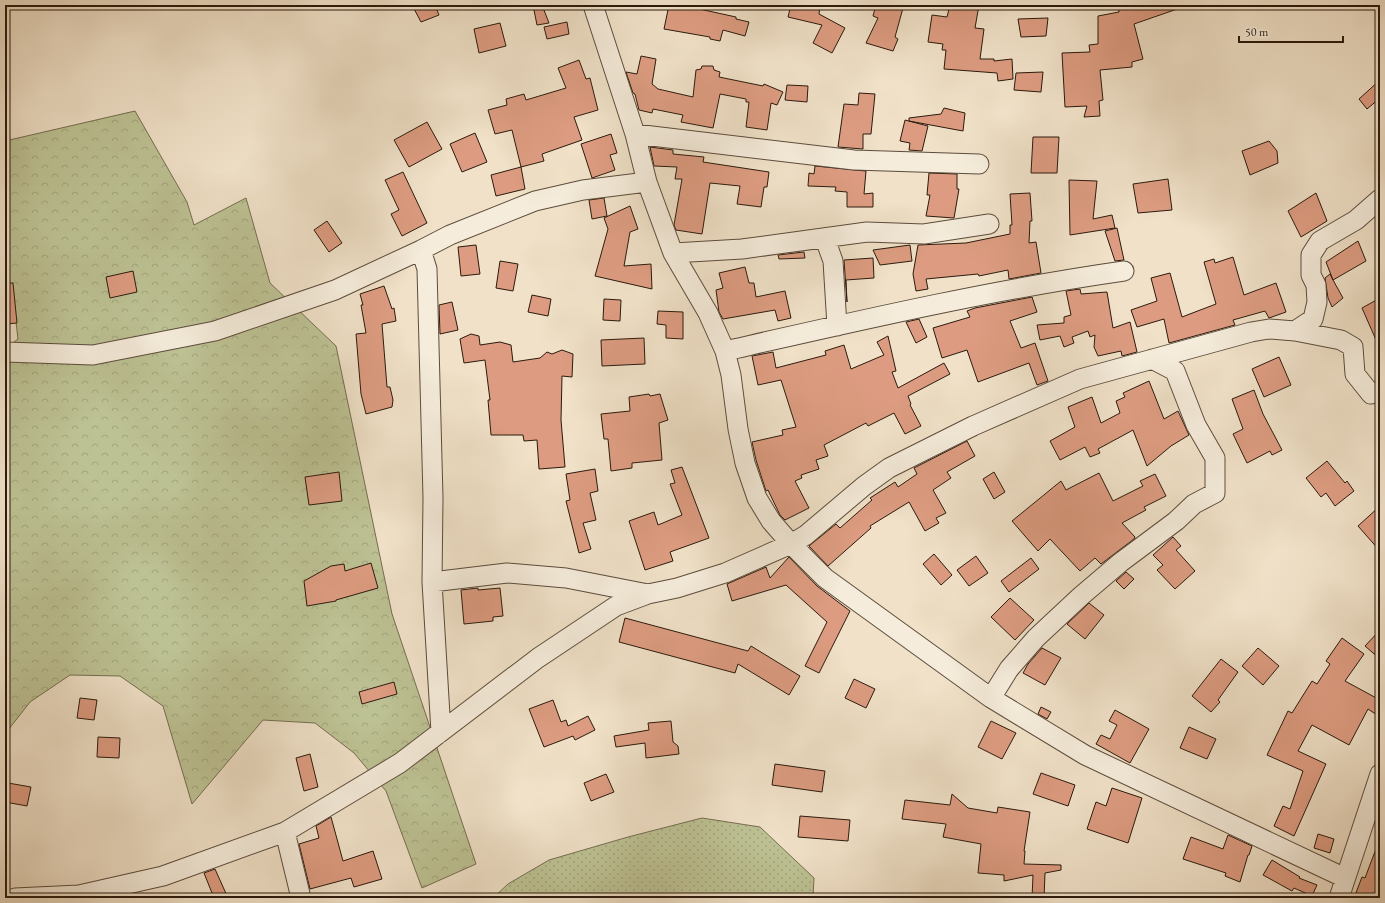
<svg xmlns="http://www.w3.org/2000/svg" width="1385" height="903" font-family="'EB Garamond',serif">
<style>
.grass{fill:url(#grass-dots);stroke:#746e50}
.forest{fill:url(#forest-crowns);stroke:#746e50}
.building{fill:#dd9c81;stroke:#2b1a0d}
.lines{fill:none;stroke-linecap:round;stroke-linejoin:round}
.minor-casing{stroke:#5c4c3c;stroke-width:21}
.minor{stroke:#f5ecdb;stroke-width:19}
</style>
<defs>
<pattern id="grass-dots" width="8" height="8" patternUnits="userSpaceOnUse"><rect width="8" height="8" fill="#bdc294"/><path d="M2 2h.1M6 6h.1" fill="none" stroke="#a3a67e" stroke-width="1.8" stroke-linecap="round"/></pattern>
<pattern id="forest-crowns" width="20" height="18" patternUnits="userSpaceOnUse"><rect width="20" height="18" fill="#bdc294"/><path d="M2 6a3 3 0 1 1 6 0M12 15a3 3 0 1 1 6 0" fill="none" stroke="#a3a67e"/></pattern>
</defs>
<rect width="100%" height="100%" fill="#f0e1c8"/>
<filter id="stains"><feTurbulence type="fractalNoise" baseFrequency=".005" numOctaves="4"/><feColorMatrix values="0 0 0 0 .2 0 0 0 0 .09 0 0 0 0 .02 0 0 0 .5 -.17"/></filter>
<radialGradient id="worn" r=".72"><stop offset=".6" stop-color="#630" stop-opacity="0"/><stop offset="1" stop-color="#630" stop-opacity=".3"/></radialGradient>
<!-- grass -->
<path class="grass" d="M702,818L760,827L814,878L813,898H493L508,884L549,860L628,837Z"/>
<!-- forest -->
<path class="forest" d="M135,111L187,202L194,225L246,198L270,283L336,346L392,614L476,864L422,888L386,791L354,753L315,723L263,720L192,804L163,706L120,676L70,675L30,702L5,734V349L18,339L12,288L5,277V141Z"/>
<!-- building -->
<path class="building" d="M412,5H435L439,15L421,22Z
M533,5H542L549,23L537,25Z
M669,5H696L695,8L736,17V19L749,22L745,36L723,30L720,41L710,39V37L664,29Z
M791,5H820L819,14L845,28L832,53L813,43L822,25L788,17Z
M876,5H892L903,8L895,37L898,39L893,51L866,43L878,18L873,16Z
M950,5H979L975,28L984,29L980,59H994V61L1012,59L1013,79L998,81L997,73L944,69L946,50H942L943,44L928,42L932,15L947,17Z
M1118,5H1183V7L1134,24L1143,59L1132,62V67L1100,70L1103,100L1099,101L1100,116L1084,117L1087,106L1065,107L1062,53L1090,52L1089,45L1098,44V16L1119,12Z
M1048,18L1046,36L1021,37L1018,19Z
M567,22L569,34L547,39L544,27Z
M500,23L506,46L479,53L474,29Z
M641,56L656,59L652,84L658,89L693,97L696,70L701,69L702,66H713L714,70L720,72L719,77L763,86L764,84L783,92L777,105L771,103L767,130L746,127L749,102H746V99L720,94L713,128L681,122L683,115L653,109L652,113L639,110L635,94L633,93L626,72L637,74Z
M579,60L586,79L590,78L598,110L574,117L582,140L542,154L544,161L521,167L512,130L495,134L488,110L507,105L506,99L524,94L526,100L566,88L558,68Z
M1043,72L1041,92L1014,90L1016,73Z
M1380,80V98L1367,109L1359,99Z
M787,85L808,86L807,102L785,100Z
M859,93L875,94L871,134H863V149L838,147L844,104L858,105Z
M944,108L965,113L963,131L909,121V118L941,114Z
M905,120L928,126L922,151L909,150L910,143L900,141Z
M427,122L442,149L409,167L394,140Z
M475,133L487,162L462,172L450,144Z
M611,134L617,153L610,155L615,170L592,178L581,144Z
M1033,137H1059L1057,173H1031Z
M1269,141L1277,151L1278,163L1250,175L1242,151Z
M650,147L673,150V154L704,157L703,162L769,172L767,187H764L761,207L737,204L740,186L710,183L702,234L676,230L674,225L682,179H675L677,167L654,166Z
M815,166L866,171L864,194L873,193V207H847V192L835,191L836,187L808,186L809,173L814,174Z
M521,167L525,189L496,196L491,175Z
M403,172L427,223L402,236L391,214L399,210L385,180Z
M929,173L957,174V189H959L954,218L926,216L930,195H927Z
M1168,179L1172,210L1138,213L1133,184Z
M1069,180L1097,181L1093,219L1112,215L1115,228L1070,235Z
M1030,193L1032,221H1030L1029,243L1036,242L1041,273L1009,279L1008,270L979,276L978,274L926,279L928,289L916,291L913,274L918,245L966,243L1010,234V225H1012L1010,194Z
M1316,193L1327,221L1301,237L1288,211Z
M604,198L607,216L592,219L589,200Z
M630,206L638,229L630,232L624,266L651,264L652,289L595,276L608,229L604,218Z
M327,221L342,243L329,252L314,230Z
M1117,228L1124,260L1115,261L1105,231Z
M1358,241L1366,261L1333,280L1343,298L1332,307L1328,298L1325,278L1330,274L1333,280L1326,262Z
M476,245L480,274L461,276L458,247Z
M910,245L912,261L880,265L873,250Z
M804,252L805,258L779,259L778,255Z
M1233,257L1244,295L1276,283L1286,312L1269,318L1265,311L1233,320L1235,325L1169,343L1164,319L1137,327L1131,310L1157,301L1151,278L1170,273L1182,317L1216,304L1204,262L1214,259L1215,263Z
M873,258L874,278L846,280L847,302L844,260Z
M500,261L518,264L513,291L496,288Z
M745,267L749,283H754L756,297L785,291L791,318L778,321L775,310L723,319L719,312L716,290L723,288L719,273Z
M133,271L137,292L110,298L106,277Z
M5,283H13L17,323L5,324Z
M384,286L392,309L394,308L396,321L382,324L387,387H390L393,400L392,407L366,414L361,394L356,334L366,333L361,305H363L360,294Z
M1080,289L1081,294L1107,292L1113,328L1130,322L1137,352L1122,356L1121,351L1098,356L1094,347L1095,335L1090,337L1088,331L1072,337L1074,343L1064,347L1060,336L1040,340L1037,325L1064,323V317L1071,315L1066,291Z
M532,295L551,299L548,316L528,312Z
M1032,297L1037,312L1010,321L1021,348L1035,343L1048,381L1037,385L1029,363L978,382L967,350L942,358L933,328L970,317L967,311L975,308Z
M1380,298V349L1362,308Z
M604,299L621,300L620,321L603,320Z
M452,302L458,330L440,334L439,305Z
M658,311L683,312V339L666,338V325L657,324Z
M919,319L927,337L916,343L906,322Z
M471,334L479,336L480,345L500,342L511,345L513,362L540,358L547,352L552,354L562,350L573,354L572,377L562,376L561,420L565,467L539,469L537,440L524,441L523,435H491L488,400H490L485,360L464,363L460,339Z
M888,336L896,371L892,372L898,388L944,363L950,374L908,396L911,404L910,405L921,426L905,434L894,413L868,426L866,423L824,445L828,456L816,460L819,469L801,475L802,478L795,481L809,508L785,520L780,515L768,490L766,491L756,460L752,442L783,435L782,430L796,427L781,380L758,385L752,356L773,352L776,368L826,355L825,351L844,345L851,369L884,355L877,342Z
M644,338L645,364L602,366L601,340Z
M1279,357L1291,385L1264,397L1252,369Z
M1149,381L1164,419L1178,411L1189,435L1171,446L1147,466L1133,430L1098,449L1100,453L1090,457L1085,447L1060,460L1050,441L1075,427L1068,407L1092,397L1101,423L1120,413L1116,401L1125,397L1123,393Z
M1254,390L1263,414L1282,450L1272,455L1270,451L1247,463L1233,434L1243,429L1232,399Z
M649,394L650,396L660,394L668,420L659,423L662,460L632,463V468L611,471L608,439H604L601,414L630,411L629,397Z
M967,441L975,456L947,472L951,478L933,490L946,513L936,518L939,523L925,531L909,502L870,526L871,528L828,566L809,546L836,524L840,528L872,500L870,498L895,482L898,487L917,474L914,468Z
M1327,461L1345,483L1347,481L1354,491L1335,506L1326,493L1321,497L1306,478Z
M682,467L709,538L670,552L673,561L645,570L629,521L654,512L658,525L682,515L670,484L675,483L671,470Z
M595,469L598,491L590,493L596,520L583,523L591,549L579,553L566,501L570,500L566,474Z
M339,472L342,501L309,505L305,477Z
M994,472L1005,492L994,499L983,479Z
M1099,473L1113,501L1143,486L1140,481L1155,474L1166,496L1144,507L1146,510L1122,523L1135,537L1134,539L1101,564L1095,558L1080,571L1050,539L1038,551L1012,521L1061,481L1066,490Z
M1380,506V551L1358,526Z
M1173,537L1181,546L1176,550L1195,571L1175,589L1157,570L1163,565L1153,555Z
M934,554L952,575L941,585L923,564Z
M976,556L988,573L969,586L957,570Z
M789,557L817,586L850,611L819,673L805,666L827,622L786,585L732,601L727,584L766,567L770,578Z
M1031,558L1039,569L1009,592L1001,581Z
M371,563L378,588L336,600V601L307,606L304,581L331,566L344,564L345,571Z
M1126,572L1134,579L1124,589L1116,581Z
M478,588V590L500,588L503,616L493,617V621L464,624L461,590Z
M1010,598L1034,620L1015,640L991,617Z
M1089,603L1104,615L1085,639L1067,624Z
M625,618L748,651L751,646L800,676L789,695L738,664L735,673L619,642Z
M1380,630V659L1365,646Z
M1342,638L1364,654L1345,681L1380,700V717L1368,709L1349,745L1312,725L1298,751L1326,764L1294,836L1274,826L1283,806L1290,809L1303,771L1267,755L1288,711L1292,713L1312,681L1317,684L1330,664L1326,661Z
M1042,648L1061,658L1045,685L1023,673L1028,664Z
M1258,648L1279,666L1263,685L1242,666Z
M1221,659L1238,672L1218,700L1220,702L1211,712L1192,696Z
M854,679L875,689L866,708L845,698Z
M394,682L397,694L362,704L359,692Z
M80,698L97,700L94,720L77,718Z
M553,700L561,722L566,720L568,726L588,716L595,730L575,740L573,736L544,747L529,709Z
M1041,707L1051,712L1047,719L1038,714Z
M1115,710L1149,729L1130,763L1096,744L1101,735L1110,739L1117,725L1109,721Z
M671,721L673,742L678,746L679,754L646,758L645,743L616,747L614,736L649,730L648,723Z
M991,721L1016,733L1002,759L978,747Z
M1189,727L1216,739L1207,759L1180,748Z
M98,737L120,738L119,758L97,757Z
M310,754L318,787L304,791L296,758Z
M775,764L825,771L822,792L772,785Z
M1041,773L1075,785L1068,806L1033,794Z
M606,774L614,792L591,801L584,783Z
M8,783L31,787L27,806L5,802Z
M1112,788L1142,798L1128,843L1087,829L1096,802L1106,806Z
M952,794L968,808L997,813L998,807L1030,812L1024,851H1025L1024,864L1061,865V870L1045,873L1044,898H1032L1033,875L1004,881V875L978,873L981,844L943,837L946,824L902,819L905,800L950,805Z
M800,816L850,820L848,841L798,837Z
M331,817L343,861L373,851L382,879L354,887L351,878L310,889L299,844L319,838L316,826Z
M1318,834L1334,839L1330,853L1314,848Z
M1228,835L1252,846L1249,855H1248L1240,882L1225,876L1226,873L1183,859L1191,837L1223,849Z
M1379,841L1380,898H1354L1362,877L1365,878Z
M1272,860L1300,877L1299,878L1317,885L1312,896L1294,888L1292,891L1263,875Z
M215,869L228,898H214L204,873Z"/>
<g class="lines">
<defs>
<path id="minor" d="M593,5L635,134L647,182L673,253L708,313L725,351L731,375L738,429L745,463L757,498L771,521L791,544L825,578L991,698L1085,755L1345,878
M635,134L854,160L979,164
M825,239L833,261L837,326
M421,250L427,269L433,498L432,582L441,732
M673,253L742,249L867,232L924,234L989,224
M1295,331L1313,319L1317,302L1316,285L1311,275V255L1320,241L1356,220L1380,199
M725,351C857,321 990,290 1124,271
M5,352L93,355L215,331L335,290L421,250L450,235L535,201L583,190L647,182
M432,582L507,573L566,578L648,594
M991,698L1009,669L1036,638L1081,596L1121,562L1176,521L1194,504L1215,493V458L1196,425L1175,371L1152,359
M285,832L301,898
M15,898L79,895L163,876L285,832L400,763L538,658L616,606L648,594L677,588L725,573L791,544L806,535L864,486L889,468L973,426L1080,379L1251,332L1269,329L1295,331L1341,340L1353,347L1355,374L1371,394L1380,392
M1339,898L1380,774"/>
</defs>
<!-- minor casing -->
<use href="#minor" class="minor-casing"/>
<!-- minor -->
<use href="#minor" class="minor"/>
</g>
<!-- margin -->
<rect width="1385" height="903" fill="none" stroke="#f0e1c8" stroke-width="20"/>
<rect x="6" y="6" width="1373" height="891" fill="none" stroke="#2b1a0d" stroke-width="2"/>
<rect x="10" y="10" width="1365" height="883" fill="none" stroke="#2b1a0d"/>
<!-- scale -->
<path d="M1239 36v6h104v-6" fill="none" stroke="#2b1a0d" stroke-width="2"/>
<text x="1245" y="36" font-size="12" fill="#2b1a0d" stroke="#f5ecdb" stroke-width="3" paint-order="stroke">50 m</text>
<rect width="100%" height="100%" filter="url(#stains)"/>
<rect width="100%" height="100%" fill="url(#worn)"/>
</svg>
